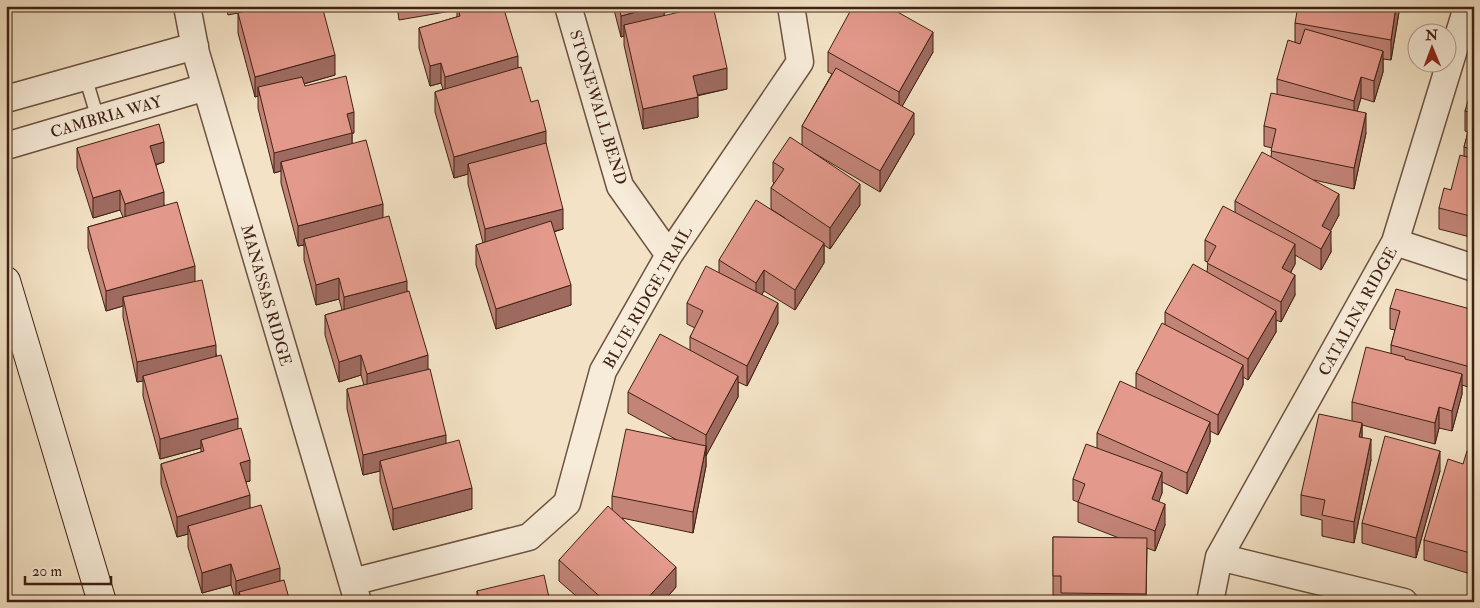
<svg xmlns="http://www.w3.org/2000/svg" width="1480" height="608" font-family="'IM FELL Double Pica',serif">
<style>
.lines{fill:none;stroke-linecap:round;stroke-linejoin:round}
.lane-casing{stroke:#6c5140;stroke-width:15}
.street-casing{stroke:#6c5140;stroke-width:29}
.secondary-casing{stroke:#3f2113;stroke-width:30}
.lane{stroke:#f7ecd9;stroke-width:12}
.street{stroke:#f7ecd9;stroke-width:26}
.secondary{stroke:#f7ecd9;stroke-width:28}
.wall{fill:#c38478;stroke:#3f2113}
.shaded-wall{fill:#9f6b61;stroke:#3f2113}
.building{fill:#e3998b;stroke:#3f2113}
.labels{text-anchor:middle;stroke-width:4;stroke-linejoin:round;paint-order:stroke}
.street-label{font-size:16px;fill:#3f2113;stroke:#f7ecd9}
</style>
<rect width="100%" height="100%" fill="#f3e2c5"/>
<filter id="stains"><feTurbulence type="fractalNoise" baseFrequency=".004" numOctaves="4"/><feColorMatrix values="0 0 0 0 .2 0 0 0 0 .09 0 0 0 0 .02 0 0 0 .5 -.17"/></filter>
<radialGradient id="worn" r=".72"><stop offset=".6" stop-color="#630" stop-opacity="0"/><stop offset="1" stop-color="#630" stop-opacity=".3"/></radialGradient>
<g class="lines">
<defs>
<path id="lane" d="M85,76L98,119"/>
<path id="street" d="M187,6L196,53L358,602
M568,6L620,186L669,255
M6,99L195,46
M6,146L206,87
M1395,242L1474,268
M1219,557L1404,602
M352,582L529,537L567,503L603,371L669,255L800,62L791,6
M1210,602L1219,557L1395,242L1464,17L1472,6"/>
<path id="secondary" d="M6,281L102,602"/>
</defs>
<!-- lane casing -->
<use href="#lane" class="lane-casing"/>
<!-- street casing -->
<use href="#street" class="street-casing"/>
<!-- secondary casing -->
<use href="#secondary" class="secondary-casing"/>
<!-- lane -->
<use href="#lane" class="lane"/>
<!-- street -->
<use href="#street" class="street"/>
<!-- secondary -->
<use href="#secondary" class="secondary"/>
</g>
<!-- wall -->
<path class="wall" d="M226,6H322L335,75L304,84L305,86L354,133H352V144L383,218L407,291L428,369L446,444L472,509L393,530L380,481V471L363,475L347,409V389L364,385L361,375L339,382L325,335V315L342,310L339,299L316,305L304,260V245L298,246L281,183V171L274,173L258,108V96L255,97L238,33V13L228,15Z
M397,6H503L518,68L546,144L563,229L554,232L571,305L496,329L476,265V245L483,243L468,184V174L454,178L435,112V92L443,89L441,83L430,86L419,48V28L457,17V10L399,20Z
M613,6H690L664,13V16L727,89L697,96L698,117L643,129L624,45V36L621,37Z
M1400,6L1391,60L1383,59V72L1374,102L1361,98L1357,111L1366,133L1354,189L1314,180L1339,215L1330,231L1331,252L1321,270L1295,255V264L1291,272L1295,295L1281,322L1276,320V332L1248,380L1243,377V385L1218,435L1210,431V442L1187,494L1162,482V493L1158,502L1165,525L1155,551L1147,548L1146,602H1061V597L1053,596V537L1119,538L1078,522V502L1073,500V479L1097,448V433L1136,388V373L1165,325V312L1207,272L1208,262L1205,261V240L1235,212V201L1271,157L1272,148L1264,146V126L1277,94V79L1295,42V23Z
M828,52H933L902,106L914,134L880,192L814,153L860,205L830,249L824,245V263L795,310L764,291L762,294L778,323L747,386L738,382V397L706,455V466L693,533L622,518L676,587L663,602H583L559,581V560L612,510V496L677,440L628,413V392L690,350V337L695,328L687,324V303L719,273V260L785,218L771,209V188L774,183L773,182V162L802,145V126L832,74L828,72Z
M1474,91V238L1439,229V208L1451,190L1464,157V147L1468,132L1465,131V111Z
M77,148L164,162L156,165L164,205L195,282L238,429L250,481L246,482L250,508L280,581L290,602H239V600L236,602L231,585L202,593L188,547V534L177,537L161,484V464L201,452V448L160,459L143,396V381L137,382L123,317V306L106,311L88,248V227L123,217L120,210L93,218L77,168Z
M1390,308L1474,310V389L1462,385V394L1452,431L1439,428L1435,444L1362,425V437L1371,460L1354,543L1322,536V520L1301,515V495L1352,421V402L1391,353V345L1395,330L1390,329Z
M1474,453V575L1424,560V540L1463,464Z
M1440,471L1416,558L1362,543V523Z
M477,591L550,602H477Z"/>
<!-- shaded-wall -->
<path class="shaded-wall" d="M658,6H690L664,13V25H624V36L621,37V16Z
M1396,6H1400L1391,60V40Z
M933,32V52L899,112V92Z
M1383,51V72L1374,102V81Z
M335,55V75L260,96L258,87V96L255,97V77Z
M518,56V77L445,97V77Z
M441,63V83L430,86V66Z
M727,68V89L693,96V76Z
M1361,77V98L1354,121V101Z
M698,97V117L643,129V109Z
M354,112V133H352V154L281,162V171L274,173V153L347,114Z
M914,113V134L880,192V171Z
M1366,113V133L1354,189V168Z
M546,131V151L468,164V174L454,178V157Z
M164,142V162L150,166V146Z
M860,184V205L830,249V228Z
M120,190V210L93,218V198Z
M164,192V212L125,224V204Z
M1339,194V215L1322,247V226Z
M383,204V224L304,239V245L298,246V226Z
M563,209V229L485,249V229Z
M1331,231V252L1321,270V249Z
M824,243V263L795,310V290Z
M1295,244V264L1282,288V268Z
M195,266V286L123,297V306L106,311V291Z
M764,270V291L756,303V283Z
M1295,275V295L1281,322V302Z
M339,278V299L316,305V285Z
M407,281V301L344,318V297Z
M571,285V305L496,329V309Z
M778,303V323L747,386V366Z
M1276,311V332L1248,380V359Z
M216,345V365L143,376V381L137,382V362Z
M361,355V375L339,382V362Z
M428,355V376L367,394V374Z
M1243,365V385L1218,435V415Z
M1462,374V394L1452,431V411Z
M738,376V397L706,456V435Z
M1439,407V428L1435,444V423Z
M238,418V438L201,440V448L160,459V439Z
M1210,422V442L1187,494V473Z
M1362,423V443L1359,437Z
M446,435V455L380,461V471L363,475V455Z
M1371,439V460L1354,543V522Z
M706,446V466L693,533V512Z
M1440,451V471L1416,558V538Z
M250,460V481L240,483V463Z
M1162,472V493L1152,520V499Z
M472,488V509L393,530V509Z
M250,495V516L188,526V534L177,537V517Z
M1165,504V525L1155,551V531Z
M231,564V585L202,593V573Z
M676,567V587L663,602H644Z
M280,568V588L239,592V600L236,602V581Z"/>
<!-- building -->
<path class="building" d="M262,6H322L335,55L255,77L238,13Z
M458,6H503L518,56L445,77L441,63L430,66L419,28L460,16Z
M619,6H658L621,16Z
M705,6H713L727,68L693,76L698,97L643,109L624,25Z
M853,6H887L933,32L899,92L828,52Z
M1298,6H1396L1391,40L1295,23Z
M1305,29L1383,51L1374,81L1361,77L1354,101L1277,79L1288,40L1300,44Z
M521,67L531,102L538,100L546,131L454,157L435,92Z
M836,68L914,113L880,171L802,126Z
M346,76L354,112L347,114L352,133L274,153L258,87L302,77L305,86Z
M1471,90L1474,91V150L1464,147L1473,113L1465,111Z
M1271,93L1366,113L1354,168L1271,151L1276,129L1264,126Z
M159,124L164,142L150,146L164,192L125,204L120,190L93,198L77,148Z
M790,137L860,184L830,228L771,188L784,169L773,162Z
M366,140L383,204L298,226L281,162Z
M546,143L563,209L485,229L468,164Z
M1262,152L1339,194L1322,226L1331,231L1321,249L1235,201Z
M1460,155L1474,159V217L1439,208L1444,188L1451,190Z
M756,200L824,243L795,290L764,270L756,283L719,260Z
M177,202L195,266L106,291L88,227Z
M1223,206L1295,244L1282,268L1295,275L1281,302L1207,263L1216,246L1205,240Z
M389,216L407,281L344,297L339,278L316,285L304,239Z
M551,221L571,285L496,309L476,245Z
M1193,264L1276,311L1248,359L1165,312Z
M706,266L778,303L747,366L690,337L703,311L687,303Z
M202,280L216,345L137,362L123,297Z
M1396,289L1474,310V368L1391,345L1400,311L1390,308Z
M409,291L428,355L367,374L361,355L339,362L325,315Z
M1162,323L1243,365L1218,415L1136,373Z
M660,334L738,376L706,435L628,392Z
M1366,347L1405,357V359L1462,374L1452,411L1439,407L1435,423L1352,402Z
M221,355L238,418L160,439L143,376Z
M430,369L446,435L363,455L347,389Z
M1120,381L1210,422L1187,473L1097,433Z
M1319,414L1362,423L1359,437L1371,439L1354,522L1322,515L1325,500L1301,495Z
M241,428L250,460L240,463L250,495L177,517L161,464L204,451L201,440Z
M626,429L706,446L693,512L612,496Z
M1385,436L1440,451L1416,538L1362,523Z
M459,440L472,488L393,509L380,461Z
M1086,444L1162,472L1152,499L1165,504L1155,531L1078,502L1085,484L1073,479Z
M1467,451L1474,453V554L1424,540L1448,459L1463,464Z
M261,505L280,568L236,581L231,564L202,573L188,526Z
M608,506L676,567L644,602H606L559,560Z
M1053,537L1147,538L1146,594L1061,593V576H1053Z
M544,575L550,602H480L477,591Z
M284,580L290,602H242L239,592Z
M468,599L469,602H461Z"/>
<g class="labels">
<!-- street labels -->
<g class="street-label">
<text transform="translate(599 107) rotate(73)" y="6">STONEWALL BEND</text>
<text transform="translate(106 116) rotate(-16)" y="6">CAMBRIA WAY</text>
<text transform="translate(267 295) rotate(74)" y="6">MANASSAS RIDGE</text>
<text transform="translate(647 297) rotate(-60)" y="6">BLUE RIDGE TRAIL</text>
<text transform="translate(1357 311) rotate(-61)" y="6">CATALINA RIDGE</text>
</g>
</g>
<!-- margin -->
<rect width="1480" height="608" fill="none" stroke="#f3e2c5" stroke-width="25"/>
<rect x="8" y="8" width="1465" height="593" fill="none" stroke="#3f2113" stroke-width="2.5"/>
<rect x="12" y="12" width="1455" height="583" fill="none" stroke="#3f2113"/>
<!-- north arrow -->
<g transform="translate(1432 48) rotate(359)"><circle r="24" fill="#f7ecd9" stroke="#ad9b8a"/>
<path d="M0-4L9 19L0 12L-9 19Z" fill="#8f2418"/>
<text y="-8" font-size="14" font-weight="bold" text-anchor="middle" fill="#3f2113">N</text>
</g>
<!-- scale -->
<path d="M25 576v8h86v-8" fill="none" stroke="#3f2113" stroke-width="2.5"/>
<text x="32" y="576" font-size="15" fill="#3f2113" stroke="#f7ecd9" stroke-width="4" paint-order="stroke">20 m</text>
<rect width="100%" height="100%" filter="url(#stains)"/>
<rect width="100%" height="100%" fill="url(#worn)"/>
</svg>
